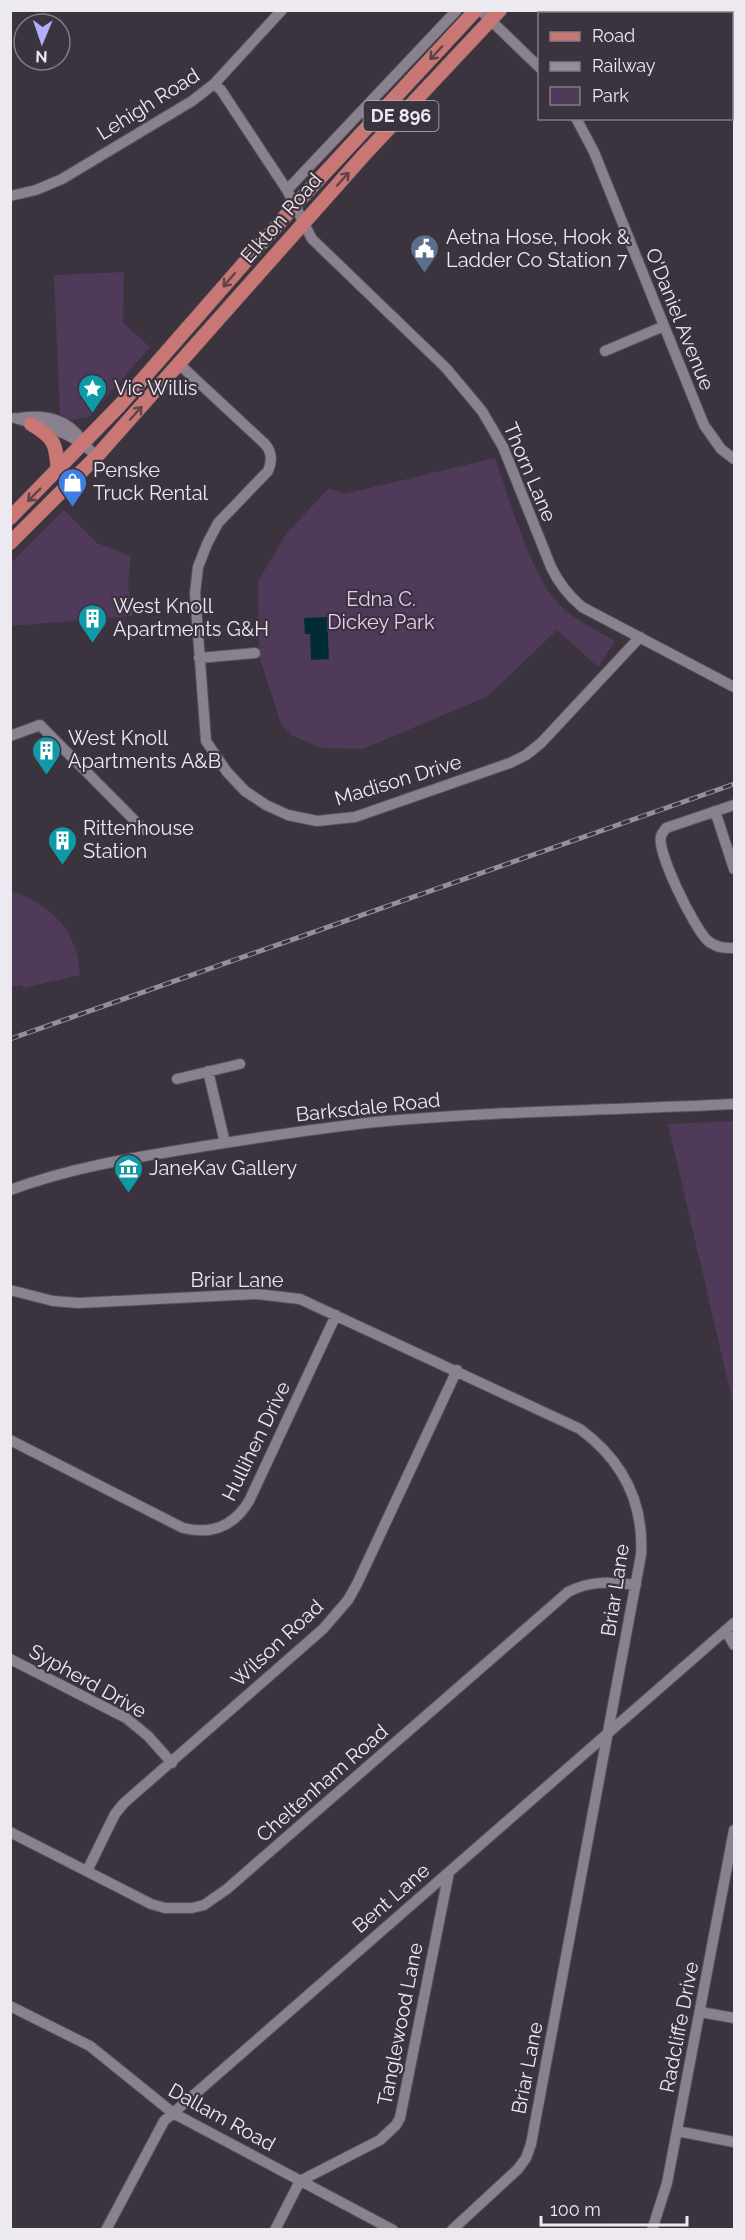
<svg xmlns="http://www.w3.org/2000/svg" width="745" height="2240" font-family="Raleway,sans-serif">
<style>
.green{fill:#4f3a59}
.water{fill:#002c36}
.lines{fill:none;stroke-linecap:round;stroke-linejoin:round}
.minor-casing{stroke:#57515a;stroke-width:12}
.major-casing{stroke:#57515a;stroke-width:15}
.minor{stroke:#89818d;stroke-width:10}
.major{stroke:#c97774;stroke-width:14}
.rail-casing{stroke:#958f98;stroke-width:5}
.rail{stroke:#3b333e;stroke-width:3;stroke-dasharray:9;stroke-linecap:butt}
.oneway{stroke:#5e444c}
.labels{text-anchor:middle;stroke-width:4.5;stroke-linejoin:round;paint-order:stroke}
.shield{fill:#3b333e;stroke:#b8b2bb;stroke-width:1.5}
.shield-label{font-size:18px;font-weight:bold;fill:#ede9f0}
.street-label{font-size:20px;fill:#ede9f0;stroke:#3b333e}
.poi-label{font-size:20px;fill:#ede9f0;stroke:#3b333e;text-anchor:start}
.park-label{font-size:20px;fill:#eacdf9;stroke:#3b333e}
</style>
<rect width="100%" height="100%" fill="#3b333e"/>
<!-- green -->
<path class="green" d="M124,272L123,323L150,347L89,417L71,420L60,414L54,275Z
M495,458C510,500 529,570 557,602C572,619 596,630 615,641L598,667L557,630L488,696L363,749L322,748L293,736L281,724L259,656L258,581L286,534L329,488L344,494Z
M64,510L97,543L131,556L128,585L133,616L11,626V563Z
M11,891C51,905 78,930 80,975L24,988L21,985L11,987Z
M734,1121V1408L668,1124Z"/>
<!-- water -->
<path class="water" d="M327,617L329,659L311,660L310,634H305L304,618Z"/>
<g class="lines">
<defs>
<path id="minor" d="M480,10L540,68
M214,84L221,90L287,190L312,239L446,368L482,411L503,447L551,567C559,584 568,595 582,607L734,687
M576,118L594,152L704,425L721,449L734,459
M287,190L457,10
M10,196L36,190L62,179L192,101L214,84L282,10
M605,351L664,326
M179,364L265,444C272,452 272,462 268,471L218,523L207,544L198,567L195,593L206,741L227,772L245,791L266,805L288,815L317,821L355,817L510,763L526,755L541,743L640,637
M15,418C50,429 67,429 97,456
M20,418C44,414 69,419 82,441
M199,658L255,653
M10,736L40,725L144,830
M734,805L666,828C664,831 662,833 661,836C656,851 695,930 708,941C717,948 724,948 734,948
M715,811L734,869
M208,1071L225,1143
M177,1079L240,1064
M10,1190C75,1166 138,1157 205,1146C262,1137 319,1128 376,1122C495,1111 615,1110 734,1104
M10,1290L53,1301L78,1303L257,1294L300,1299L580,1429C622,1460 644,1502 641,1555L531,2144L526,2158L518,2169L452,2230
M10,1440L183,1528C212,1535 234,1526 249,1501L336,1315
M726,1631L734,1645
M10,1659L126,1718L148,1736L172,1763
M10,1832L151,1904L165,1908H192L204,1905L227,1889L568,1592C591,1580 611,1582 636,1585
M87,1871L115,1814L124,1803L323,1629L348,1600L357,1584L457,1370
M10,2006L90,2046L173,2113L393,2230
M700,2012L734,2018
M677,2131L734,2142
M106,2230L164,2121L734,1623
M275,2230L300,2181L380,2140L396,2125L400,2118L449,1872
M652,2230L667,2183L734,1830"/>
<path id="major" d="M31,424C55,438 56,444 58,471
M10,518L120,405L295,205L476,10
M10,543L97,456L364,155L500,10"/>
</defs>
<!-- minor casing -->
<use href="#minor" class="minor-casing"/>
<!-- major casing -->
<use href="#major" class="major-casing"/>
<!-- minor -->
<use href="#minor" class="minor"/>
<!-- major -->
<use href="#major" class="major"/>
<defs>
<path id="rail" d="M10,1039L734,784"/>
</defs>
<!-- rail casing -->
<use href="#rail" class="rail-casing"/>
<!-- rail -->
<use href="#rail" class="rail"/>
</g>
<!-- one-way arrows -->
<defs><path id="oneway-shaft" d="M-6 0H5M1.5-3L5.5 0L1.5 3" fill="none" stroke-width="1.6" stroke-linecap="round" stroke-linejoin="round" transform="scale(1.5)"/></defs>
<g class="oneway">
<use href="#oneway-shaft" transform="translate(436 53) rotate(133)"/>
<use href="#oneway-shaft" transform="translate(343 179) rotate(-48)"/>
<use href="#oneway-shaft" transform="translate(229 280) rotate(131)"/>
<use href="#oneway-shaft" transform="translate(136 413) rotate(-48)"/>
<use href="#oneway-shaft" transform="translate(34 495) rotate(135)"/>
</g>
<!-- icons -->
<defs>
<symbol id="civic-pin" viewBox="-11 -11 22 30"><path d="M0 17L-7.5 6A9.5 9.5 0 1 1 7.5 6Z" fill="#5c6f8a" stroke="#3b333e"/><path d="M-.6-6.5H3V-4.5H.6V-3L4-1V1h2V6H-6V1h2V-1L-.6-3ZM-1.2 2.5V6h2.4V2.5Z" fill="#fff"/></symbol>
<symbol id="sight-pin" viewBox="-11 -11 22 30"><path d="M0 17L-7.5 6A9.5 9.5 0 1 1 7.5 6Z" fill="#0f9aa8" stroke="#3b333e"/><path d="M0-6L1.8-2.2L6-1.7L2.9 1.2L3.7 5.4L0 3.3L-3.7 5.4L-2.9 1.2L-6-1.7L-1.8-2.2Z" fill="#fff"/></symbol>
<symbol id="shop-pin" viewBox="-11 -11 22 30"><path d="M0 17L-7.5 6A9.5 9.5 0 1 1 7.5 6Z" fill="#3f7fe0" stroke="#3b333e"/><path d="M-5-2.5h2.3a2.7 3.5 0 0 1 5.4 0H5L5.5 6h-11ZM-1.5-2.5h3a1.5 2.3 0 0 0-3 0Z" fill="#fff"/></symbol>
<symbol id="building-pin" viewBox="-11 -11 22 30"><path d="M0 17L-7.5 6A9.5 9.5 0 1 1 7.5 6Z" fill="#0f9aa8" stroke="#3b333e"/><path d="M-4-6H4V6H1V3H-1V6H-4ZM-2.5-4.3h1.7v1.8h-1.7ZM.8-4.3h1.7v1.8H.8ZM-2.5-1h1.7V.8h-1.7ZM.8-1h1.7V.8H.8Z" fill="#fff"/></symbol>
<symbol id="museum-pin" viewBox="-11 -11 22 30"><path d="M0 17L-7.5 6A9.5 9.5 0 1 1 7.5 6Z" fill="#0f9aa8" stroke="#3b333e"/><path d="M0-6L6-3V-2H-6V-3ZM-5-1h2V3h-2ZM-1-1h2V3h-2ZM3-1h2V3H3ZM-6 4H6V6H-6Z" fill="#fff"/></symbol>
</defs>
<g fill-rule="evenodd">
<use href="#civic-pin" x="408" y="232" width="33" height="45"/>
<use href="#sight-pin" x="76" y="372" width="33" height="45"/>
<use href="#shop-pin" x="56" y="466" width="33" height="45"/>
<use href="#building-pin" x="76" y="602" width="33" height="45"/>
<use href="#building-pin" x="30" y="734" width="33" height="45"/>
<use href="#building-pin" x="46" y="824" width="33" height="45"/>
<use href="#museum-pin" x="112" y="1152" width="33" height="45"/>
</g>
<g class="labels">
<!-- shield labels -->
<rect class="shield" x="363.5" y="101" width="75" height="30" rx="4.5"/>
<g class="shield-label">
<text x="401" y="122">DE 896</text>
</g>
<!-- street labels -->
<g class="street-label">
<text transform="translate(148 104) rotate(-32)" y="7">Lehigh Road</text>
<text transform="translate(281 218) rotate(-49)" y="7">Elkton Road</text>
<text transform="translate(680 319) rotate(68)" y="7">O'Daniel Avenue</text>
<text transform="translate(530 472) rotate(67)" y="7">Thorn Lane</text>
<text transform="translate(398 780) rotate(-17)" y="7">Madison Drive</text>
<text transform="translate(368 1107) rotate(-6)" y="7">Barksdale Road</text>
<text x="237" y="1287">Briar Lane</text>
<text transform="translate(256 1441) rotate(-64)" y="7">Hullihen Drive</text>
<text transform="translate(615 1590) rotate(-81)" y="7">Briar Lane</text>
<text transform="translate(277 1643) rotate(-43)" y="7">Wilson Road</text>
<text transform="translate(88 1681) rotate(29)" y="7">Sypherd Drive</text>
<text transform="translate(322 1783) rotate(-41)" y="7">Cheltenham Road</text>
<text transform="translate(391 1898) rotate(-41)" y="7">Bent Lane</text>
<text transform="translate(400 2024) rotate(-79)" y="7">Tanglewood Lane</text>
<text transform="translate(679 2027) rotate(-79)" y="7">Radcliffe Drive</text>
<text transform="translate(527 2068) rotate(-79)" y="7">Briar Lane</text>
<text transform="translate(222 2117) rotate(29)" y="7">Dallam Road</text>
</g>
<!-- poi labels -->
<g class="poi-label">
<text x="446" y="244">Aetna Hose, Hook &amp;<tspan x="446" dy="23">Ladder Co Station 7</tspan></text>
<text x="114" y="395">Vic Willis</text>
<text x="93" y="477">Penske<tspan x="93" dy="23">Truck Rental</tspan></text>
<text x="113" y="613">West Knoll<tspan x="113" dy="23">Apartments G&amp;H</tspan></text>
<text x="68" y="745">West Knoll<tspan x="68" dy="23">Apartments A&amp;B</tspan></text>
<text x="83" y="835">Rittenhouse<tspan x="83" dy="23">Station</tspan></text>
<text x="149" y="1175">JaneKav Gallery</text>
</g>
<!-- park labels -->
<g class="park-label">
<text x="381" y="606">Edna C.<tspan x="381" dy="23">Dickey Park</tspan></text>
</g>
</g>
<!-- border -->
<rect width="745" height="2240" fill="none" stroke="#ede9f0" stroke-width="24"/>
<!-- legend -->
<rect x="538" y="12" width="195" height="108" fill="#3b333e" stroke="#827c85" stroke-width="1.5"/>
<rect x="550" y="32" width="30" height="9" fill="#c97774" stroke="#827c85" stroke-width="1.5"/>
<text x="592" y="42" font-size="18" fill="#ede9f0">Road</text>
<rect x="550" y="62" width="30" height="9" fill="#958f98" stroke="#827c85" stroke-width="1.5"/>
<text x="592" y="72" font-size="18" fill="#ede9f0">Railway</text>
<rect x="550" y="87" width="30" height="18" fill="#4f3a59" stroke="#827c85" stroke-width="1.5"/>
<text x="592" y="102" font-size="18" fill="#ede9f0">Park</text>
<!-- north arrow -->
<g transform="translate(42 42) rotate(182)"><circle r="28" fill="#3b333e" stroke="#827c85" stroke-width="1.5"/>
<path d="M0-4.5L10 22L0 15L-10 22Z" fill="#b2adf9"/>
<text y="-9" font-size="16" font-weight="bold" text-anchor="middle" fill="#ede9f0">N</text>
</g>
<!-- scale -->
<path d="M541 2216v9h146v-9" fill="none" stroke="#ede9f0" stroke-width="3"/>
<text x="550" y="2216" font-size="18" fill="#ede9f0" stroke="#3b333e" stroke-width="4.5" paint-order="stroke">100 m</text>
</svg>
